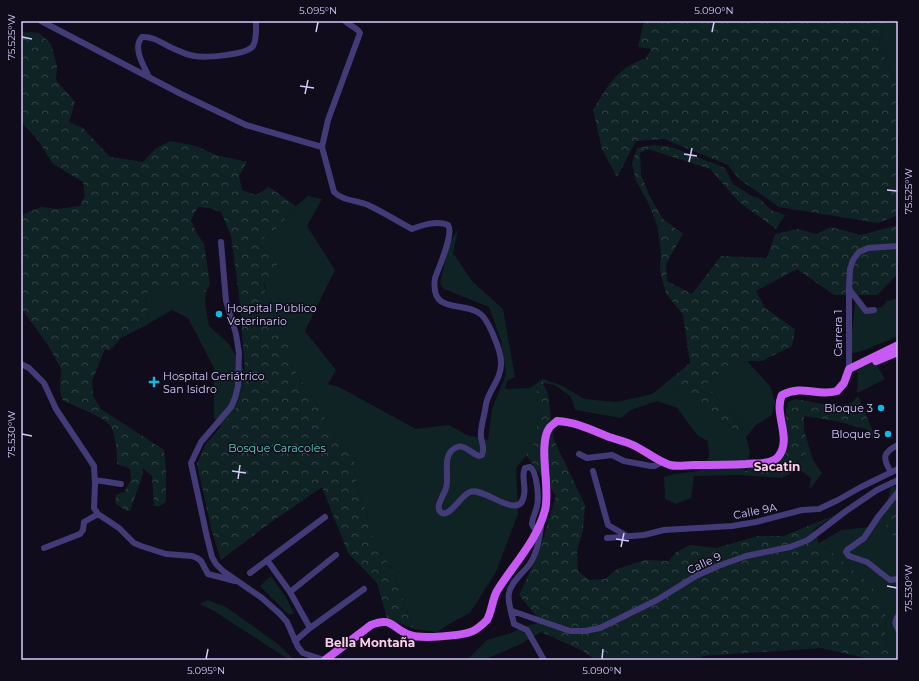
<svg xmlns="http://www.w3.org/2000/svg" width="919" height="681" font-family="Montserrat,sans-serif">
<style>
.green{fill:#102324}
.forest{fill:url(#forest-crowns)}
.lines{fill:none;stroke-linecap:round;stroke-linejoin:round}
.minor{stroke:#423b77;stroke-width:6}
.major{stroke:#c75af3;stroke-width:8}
.ticks{fill:none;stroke:#d4cafb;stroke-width:1.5}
.poi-dot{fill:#11b9e1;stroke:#100c1b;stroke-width:1.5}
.labels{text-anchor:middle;stroke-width:3;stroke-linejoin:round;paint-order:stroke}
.poi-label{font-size:11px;fill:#d4cafb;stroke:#100c1b;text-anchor:start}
.street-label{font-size:11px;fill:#d4cafb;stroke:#100c1b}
.park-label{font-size:11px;fill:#5dd4c1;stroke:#100c1b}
.neighbourhood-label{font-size:12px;font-weight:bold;fill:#fbcce6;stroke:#100c1b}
.neatline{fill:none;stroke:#d4cafb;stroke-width:1.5}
.ticks-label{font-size:10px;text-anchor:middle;fill:#d4cafb}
</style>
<defs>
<pattern id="forest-crowns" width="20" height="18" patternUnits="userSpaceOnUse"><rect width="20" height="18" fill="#102324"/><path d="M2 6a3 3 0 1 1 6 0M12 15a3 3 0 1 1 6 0" fill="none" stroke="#324245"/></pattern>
</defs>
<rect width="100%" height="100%" fill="#100c1b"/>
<!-- green -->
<path class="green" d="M883,21H898V89L879,44Z
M308,196L322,199L307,226L335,270L305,331L336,370L328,384L339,387L416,429L449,425L467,435L488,440L492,409L506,374L501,340L489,307L444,289L440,283L450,242L458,229L453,253L473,282L503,309L515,377L507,381L505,389L529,388L536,384L539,415L533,448L516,468L518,514L496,572L470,613L449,624L437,632L414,629L392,571L369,530L367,514L357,488L354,456L335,434L294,369L274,348L295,347L264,314L266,295L262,239L277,228L296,206Z
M156,286H187L206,292L205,303L209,326L229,344L245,372L242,390L235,410L221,427L214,418V368L188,318L172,310L148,324L146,294Z
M856,292L867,307L874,308L882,307L887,301L898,298V336L865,350L850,354Z
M747,361L770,386L775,402L772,415L756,425L746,437L750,453L744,472H786L810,450L813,460L822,473L809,490L811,478L799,469L782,478L739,475L694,476L691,498L676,504L665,499L664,477L674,474L699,471L709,457L708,441L698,436L677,408L657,401L631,410L621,418L575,410L571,397L555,385L543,383V379L563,386L584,399L617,402L652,394L667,382L688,394L741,435L743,423L722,406L707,384L731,363Z
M875,362L885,379L857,393L858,370Z
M885,511L883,520L898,544V660H891L885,635L886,605C866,581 844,561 819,543L841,530L869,527L873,524L875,514Z
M271,576L287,599L294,614H288L260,586Z
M208,600L226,607L278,644L294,660H289L285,657L214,611L200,604Z
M541,622V632L521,644L483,660H465H467L487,640L514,632L522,627Z"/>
<!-- forest -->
<path class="forest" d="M644,21H883L879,44L898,89V215L878,223L779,207L739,179L728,165L664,139L636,141L617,177L602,149L593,110C609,84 616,69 646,58L651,49L638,47Z
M23,32L39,33L51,44L57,66L56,80L75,102L69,122L83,128L110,157L143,162L155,149L170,141L196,146L216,155L247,162L239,176L242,190L256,195L269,187L296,206L277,228L262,239L277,259L276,279L264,284L266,295L277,311L264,314L296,347L275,349L294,369L335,434L354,456L357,488L367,514L369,530L392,571L414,629L387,618L377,583L348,553L322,487L270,523L221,560L212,532L197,464L205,445L235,410L242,390L245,372L239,295L231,236L221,212L209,208L198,207L191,220L196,232L204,244L210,284L206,292L187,286H156L146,294L148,324L121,338L109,351L105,349L92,381L93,396L101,409L164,450L166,470V502L160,506H154L152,476L143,468L142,477L130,511H126L115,503L116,495L124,492L131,480L130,469L117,464C117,453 116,436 111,427C106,417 73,406 62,400L60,389L61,369L48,345L21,308V217L24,214L41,207L58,209L80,206L85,196L83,182L53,164L37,139L21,122V33Z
M654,145L671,147L725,168L733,184L750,195L759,198L771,210L785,215L776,229L739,202L710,169L648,149L640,153L641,175L650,197L663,219L683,234L666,264L667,281L692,294L721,256L767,258L775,234L798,229L816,234L831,227L861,235L898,225V274L877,295H834L797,269L756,291L765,308L795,329L792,346L762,361H747L731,363L707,384L722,406L743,423L741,435L688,394L667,382L690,363L683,315L666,293L660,271L661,255L658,228L648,202L636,181L632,163L637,148Z
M543,379V383L548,394L554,440L585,505L583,530L577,550L578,571L589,580L605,579L617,569L645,560L669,561L675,553L690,545L716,548L758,536H784L835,515L813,530L819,543L839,558L868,583L886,605L885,635L891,660H874L821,648L703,656L696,660H595L583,651L541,632V622L519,595L539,552L556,496L526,455L533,447L539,415L536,384Z
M858,396L876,439L872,438L866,429L836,421L804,416V430L810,450L780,476L744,472L749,468L770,465L779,462L784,454L786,410L788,402L795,399L834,406L842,405L851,403Z
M898,486V544L883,520L891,487Z"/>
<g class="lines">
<!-- minor -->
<path class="minor" d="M41,21L181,94L246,125L322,147
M345,21C349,26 357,27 360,33L328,120L322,147L334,192C343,201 356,200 368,205C383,212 397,221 412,229C423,225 437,220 448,225C454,234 439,267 435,278C430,315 462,301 479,313C488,318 501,351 501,362C502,379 489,389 486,404C485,415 480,426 481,437C482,444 485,449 482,455L479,456C473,454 469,449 463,447C460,446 457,447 455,448C441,456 450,476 446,488C445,494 433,508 442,513C450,517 461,495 470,492C484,486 520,523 524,495C526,487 522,479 524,471L525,468L530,467C537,471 539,498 537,506C536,512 532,518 532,524C533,527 535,529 537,532
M149,77C144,66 132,48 142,37C156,36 166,47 179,51C183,53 189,55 194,56C205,58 247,55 253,46C257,39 256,28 256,21
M221,242L226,301L236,334L239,353L238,386L235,398L231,407L201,442L191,463L207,537L212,557L216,564L223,571L262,598L280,614L287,622L298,647L303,653L324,660
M849,289L866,311L874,310
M21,364L29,368L44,383L56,409L94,466L95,484L94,508L98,514L119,528L134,543L141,546L166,554L192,556L197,558L201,561L208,574L235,581
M849,369V289L850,269L853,260L859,252L868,248L898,246
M579,454L587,458L612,455L624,461L651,466H655L662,462
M593,471L608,525L627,536
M891,472C882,458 883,452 898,445
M95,480L121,484
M898,492L878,517L864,538L847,550L846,552L849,556L867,562L890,580L898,579
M541,527C539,540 537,554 529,565C522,574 511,582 509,593C507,602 512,614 514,624L527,630L544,660
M607,538L644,535L664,530L732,526L756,522L802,510L819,509L838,500L861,487L898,469
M44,548L80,534L83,530L84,522L98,514
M267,560L290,592L310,628
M250,573L325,517
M290,592L336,555
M512,611L570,631H585L600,628L657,600L696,576L718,566L746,556L790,547L808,540L846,511L877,490L898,480
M898,616C894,621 895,624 898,629
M295,641L310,628L364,589"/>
<!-- major -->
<path class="major" d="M876,361L898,352
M325,660L371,625C393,616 392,629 410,635C420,639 463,636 473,631C477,629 484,623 487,620C492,611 492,600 497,591C513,565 537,541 545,510C551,489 537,443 550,427C552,425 555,423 557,421C576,422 592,430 609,437C618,440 627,442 635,446C647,452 657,461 670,465C678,467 686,465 694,465C712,465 729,465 746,464C755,463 771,465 778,457C793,439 773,414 782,395C803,384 817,397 837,391L844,383L849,369L898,345"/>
</g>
<!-- ticks -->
<path class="ticks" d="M316,32L318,22M712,32L714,22M22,37L32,39M300,86L314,88M305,94L308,80M684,154L697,156M689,162L692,148M887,190L897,191M22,434L32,436M232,471L246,473M238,479L240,465M616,539L629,541M621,547L624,533M887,586L897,588M206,659L208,649M602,659L603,649"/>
<!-- markers -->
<g class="poi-dot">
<circle cx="219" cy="314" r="4"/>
<path d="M152 376h4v4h4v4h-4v4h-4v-4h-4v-4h4z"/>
<circle cx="881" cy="408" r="4"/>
<circle cx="888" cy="434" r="4"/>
</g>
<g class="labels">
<!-- poi labels -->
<g class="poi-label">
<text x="227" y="312">Hospital Público<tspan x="227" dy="13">Veterinario</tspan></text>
<text x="163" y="380">Hospital Geriátrico<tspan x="163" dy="13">San Isidro</tspan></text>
<text x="873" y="412" text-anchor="end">Bloque 3</text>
<text x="880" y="438" text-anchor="end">Bloque 5</text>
</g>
<!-- street labels -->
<g class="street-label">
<text transform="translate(838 333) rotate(-90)" y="4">Carrera 1</text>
<text transform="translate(755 511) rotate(-11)" y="4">Calle 9A</text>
<text transform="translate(704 563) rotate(-25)" y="4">Calle 9</text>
</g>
<!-- park labels -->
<g class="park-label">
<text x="277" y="452">Bosque Caracoles</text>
</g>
<!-- neighbourhood labels -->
<g class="neighbourhood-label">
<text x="777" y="471">Sacatin</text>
<text x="370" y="647">Bella Montaña</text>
</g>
</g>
<!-- border -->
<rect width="919" height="681" fill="none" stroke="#100c1b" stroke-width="44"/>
<rect x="22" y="22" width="875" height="637" class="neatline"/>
<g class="ticks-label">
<text x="318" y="14">5.095°N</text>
<text x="714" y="14">5.090°N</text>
<text transform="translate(11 37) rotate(-90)" y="4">75.525°W</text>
<text transform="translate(908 191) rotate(-90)" y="4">75.525°W</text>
<text transform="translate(11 434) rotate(-90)" y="4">75.530°W</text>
<text transform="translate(908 588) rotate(-90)" y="4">75.530°W</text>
<text x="206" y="674">5.095°N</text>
<text x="602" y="674">5.090°N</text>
</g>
</svg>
